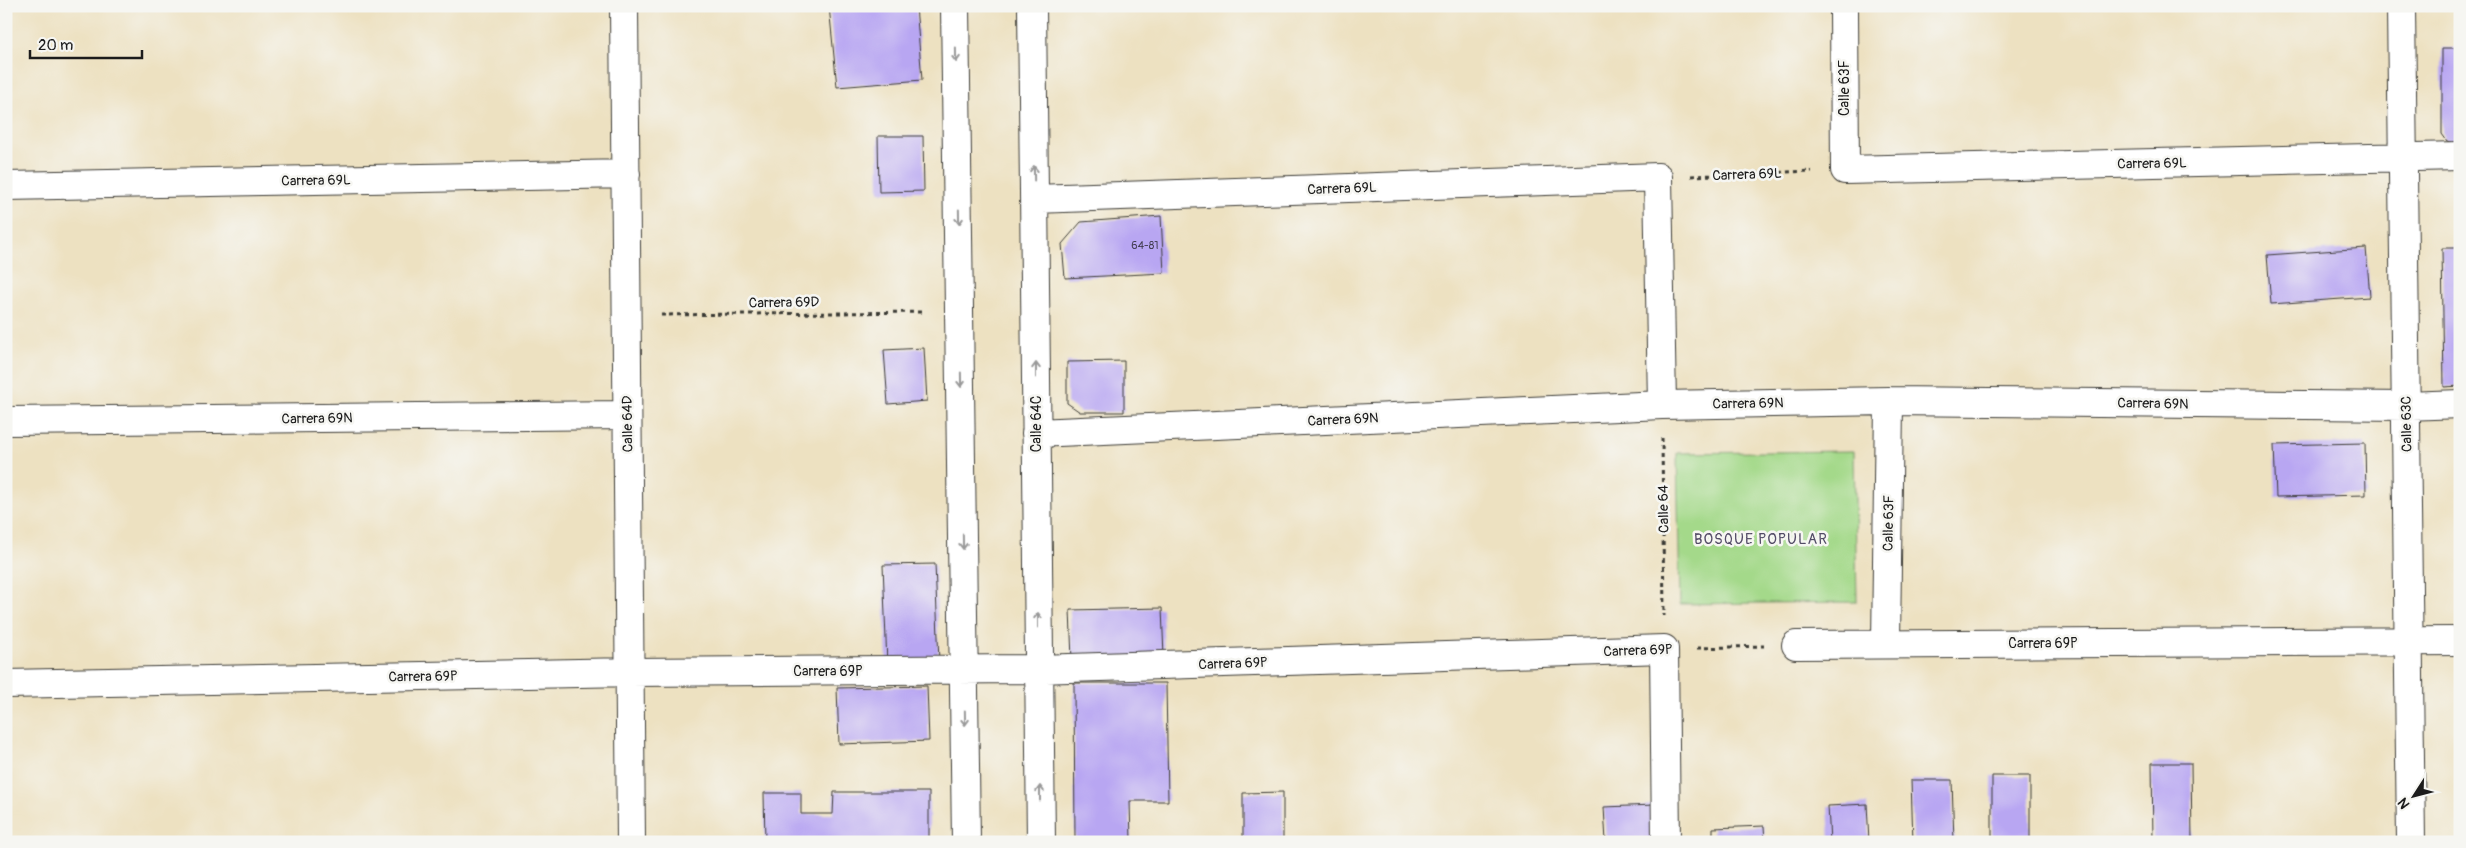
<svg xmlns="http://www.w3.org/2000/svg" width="2466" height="848" font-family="Pangolin,sans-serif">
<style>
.green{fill:#a4d98a;stroke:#607a53}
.building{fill:#b8a6f2}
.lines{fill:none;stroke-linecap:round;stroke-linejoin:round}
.minor-casing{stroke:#3b3a35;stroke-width:30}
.path{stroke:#3b3a35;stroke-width:3;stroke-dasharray:4 4;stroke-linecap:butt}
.minor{stroke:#fff;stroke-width:28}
.oneway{stroke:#999}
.labels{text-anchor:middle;stroke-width:5;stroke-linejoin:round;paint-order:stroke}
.number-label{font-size:11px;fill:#433e52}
.street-label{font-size:14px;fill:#1c1c1c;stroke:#f6f6f2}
.neighbourhood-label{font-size:15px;letter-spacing:1px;fill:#534c67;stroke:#f6f6f2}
</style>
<rect width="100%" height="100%" fill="#f6f6f2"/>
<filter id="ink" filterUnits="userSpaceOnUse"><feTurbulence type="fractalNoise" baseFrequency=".02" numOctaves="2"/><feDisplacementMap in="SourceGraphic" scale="10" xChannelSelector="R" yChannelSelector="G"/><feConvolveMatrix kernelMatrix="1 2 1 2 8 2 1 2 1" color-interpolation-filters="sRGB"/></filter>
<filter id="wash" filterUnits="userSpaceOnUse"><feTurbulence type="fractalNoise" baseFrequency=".0096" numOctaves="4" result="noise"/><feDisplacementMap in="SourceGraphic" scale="20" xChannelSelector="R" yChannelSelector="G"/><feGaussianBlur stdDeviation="1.12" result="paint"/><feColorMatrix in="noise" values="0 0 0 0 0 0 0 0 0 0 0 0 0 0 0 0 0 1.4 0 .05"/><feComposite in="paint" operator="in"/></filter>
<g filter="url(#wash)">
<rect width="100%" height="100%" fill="#ede1c1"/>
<!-- green -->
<path class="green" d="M1854,451L1857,602L1680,604L1677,453Z"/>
<g id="blocks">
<!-- building -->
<path class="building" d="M829,6H916L922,80L837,87Z
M2442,48H2460V145L2447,141L2442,134Z
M878,136H923L924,191L879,192Z
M1161,216L1164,273L1065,278L1062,244L1081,222Z
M2366,248L2370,297L2271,304L2267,255Z
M2442,248H2460V386L2444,387Z
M924,348L927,401L888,404L884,350Z
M1124,361V412H1080L1067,403V362Z
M2365,443L2366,495L2276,497L2274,445Z
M935,564L939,662L887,664L883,565Z
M1162,608L1164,657L1072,660L1070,610Z
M1074,683H1166L1168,801H1130L1131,842H1075Z
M927,686L929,741L839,744L837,688Z
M2152,763H2191L2192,842H2153Z
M1992,776H2030V842H1992Z
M1911,780H1952L1954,842H1913Z
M834,792H929V842H765L764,793H801V814H833Z
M1283,792V842H1243V793Z
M1867,804L1869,842H1830L1828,806Z
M1655,805L1657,842H1606L1604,807Z
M1764,826L1765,842H1713V828Z
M712,838V842H667V840Z"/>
</g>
</g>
<g filter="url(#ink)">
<use href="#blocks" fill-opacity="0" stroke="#3b3a35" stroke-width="1"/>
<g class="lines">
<defs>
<path id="minor" d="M624,6L631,842
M955,6L966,842
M1032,6L1041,842
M1844,6L1845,170L2460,156
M2401,6L2411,842
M6,186L626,174
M1035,199L1658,177L1662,405
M6,421L627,415
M1036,433L1662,405L1889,401L2406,406L2460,404
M1886,644L1889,401
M1796,645L2460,641
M6,684L630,672L1038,669L1664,649L1666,842"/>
</defs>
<!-- minor casing -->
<use href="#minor" class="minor-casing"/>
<!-- path -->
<path class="path" d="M1691,176L1812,171
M661,315L925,312
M1662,438L1664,616
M1697,648L1764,646"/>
<!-- minor -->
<use href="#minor" class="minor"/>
</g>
<!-- one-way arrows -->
<defs><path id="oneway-shaft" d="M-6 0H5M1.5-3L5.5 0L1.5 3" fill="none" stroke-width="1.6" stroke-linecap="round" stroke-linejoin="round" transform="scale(1.25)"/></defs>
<g class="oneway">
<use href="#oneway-shaft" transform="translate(956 55) rotate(89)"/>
<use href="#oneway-shaft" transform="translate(1034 173) rotate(-91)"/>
<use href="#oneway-shaft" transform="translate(959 217) rotate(89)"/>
<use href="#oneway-shaft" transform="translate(1036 370) rotate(-90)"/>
<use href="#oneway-shaft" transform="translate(961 380) rotate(89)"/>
<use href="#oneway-shaft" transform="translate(963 542) rotate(89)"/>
<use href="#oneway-shaft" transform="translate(1038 620) rotate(-90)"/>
<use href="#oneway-shaft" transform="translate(965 718) rotate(89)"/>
<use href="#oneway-shaft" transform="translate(1040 793) rotate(-90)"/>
</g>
</g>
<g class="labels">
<!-- number labels -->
<g class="number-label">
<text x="1145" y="249">64-81</text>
</g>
<!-- street labels -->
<g class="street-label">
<text transform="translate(1844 88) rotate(-90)" y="5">Calle 63F</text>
<text transform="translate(2152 163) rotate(-1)" y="5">Carrera 69L</text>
<text transform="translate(1747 174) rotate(-2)" y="5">Carrera 69L</text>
<text transform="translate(316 180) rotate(-1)" y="5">Carrera 69L</text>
<text transform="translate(1342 188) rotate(-2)" y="5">Carrera 69L</text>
<text transform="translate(784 302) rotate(-1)" y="5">Carrera 69D</text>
<text transform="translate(1748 403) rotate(-1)" y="5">Carrera 69N</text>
<text transform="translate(2153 403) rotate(1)" y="5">Carrera 69N</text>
<text transform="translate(317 418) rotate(-1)" y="5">Carrera 69N</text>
<text transform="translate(1343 419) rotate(-3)" y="5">Carrera 69N</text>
<text transform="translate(627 424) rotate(-91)" y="5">Calle 64D</text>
<text transform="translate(1036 424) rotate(-90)" y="5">Calle 64C</text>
<text transform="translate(2406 424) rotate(-91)" y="5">Calle 63C</text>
<text transform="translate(1663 509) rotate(-91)" y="5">Calle 64</text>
<text transform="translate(1888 523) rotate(-89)" y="5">Calle 63F</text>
<text x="2043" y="648">Carrera 69P</text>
<text transform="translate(1638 650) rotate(-2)" y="5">Carrera 69P</text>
<text transform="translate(1233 663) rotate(-2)" y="5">Carrera 69P</text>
<text x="828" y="676">Carrera 69P</text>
<text transform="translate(423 676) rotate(-1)" y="5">Carrera 69P</text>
</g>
<!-- neighbourhood labels -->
<g class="neighbourhood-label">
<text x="1761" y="544">BOSQUE POPULAR</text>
</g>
</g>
<!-- margin -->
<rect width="2466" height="848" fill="none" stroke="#f6f6f2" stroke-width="25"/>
<!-- north arrow -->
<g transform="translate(2414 796) rotate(234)" stroke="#f6f6f2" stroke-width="4" paint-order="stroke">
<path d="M0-4L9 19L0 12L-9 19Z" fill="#1c1c1c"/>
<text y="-8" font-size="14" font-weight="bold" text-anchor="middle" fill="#1c1c1c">N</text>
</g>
<!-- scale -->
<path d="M30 50v8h112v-8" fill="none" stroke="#1c1c1c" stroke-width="2.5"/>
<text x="38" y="50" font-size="15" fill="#1c1c1c" stroke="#f6f6f2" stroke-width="4" paint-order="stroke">20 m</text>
</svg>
